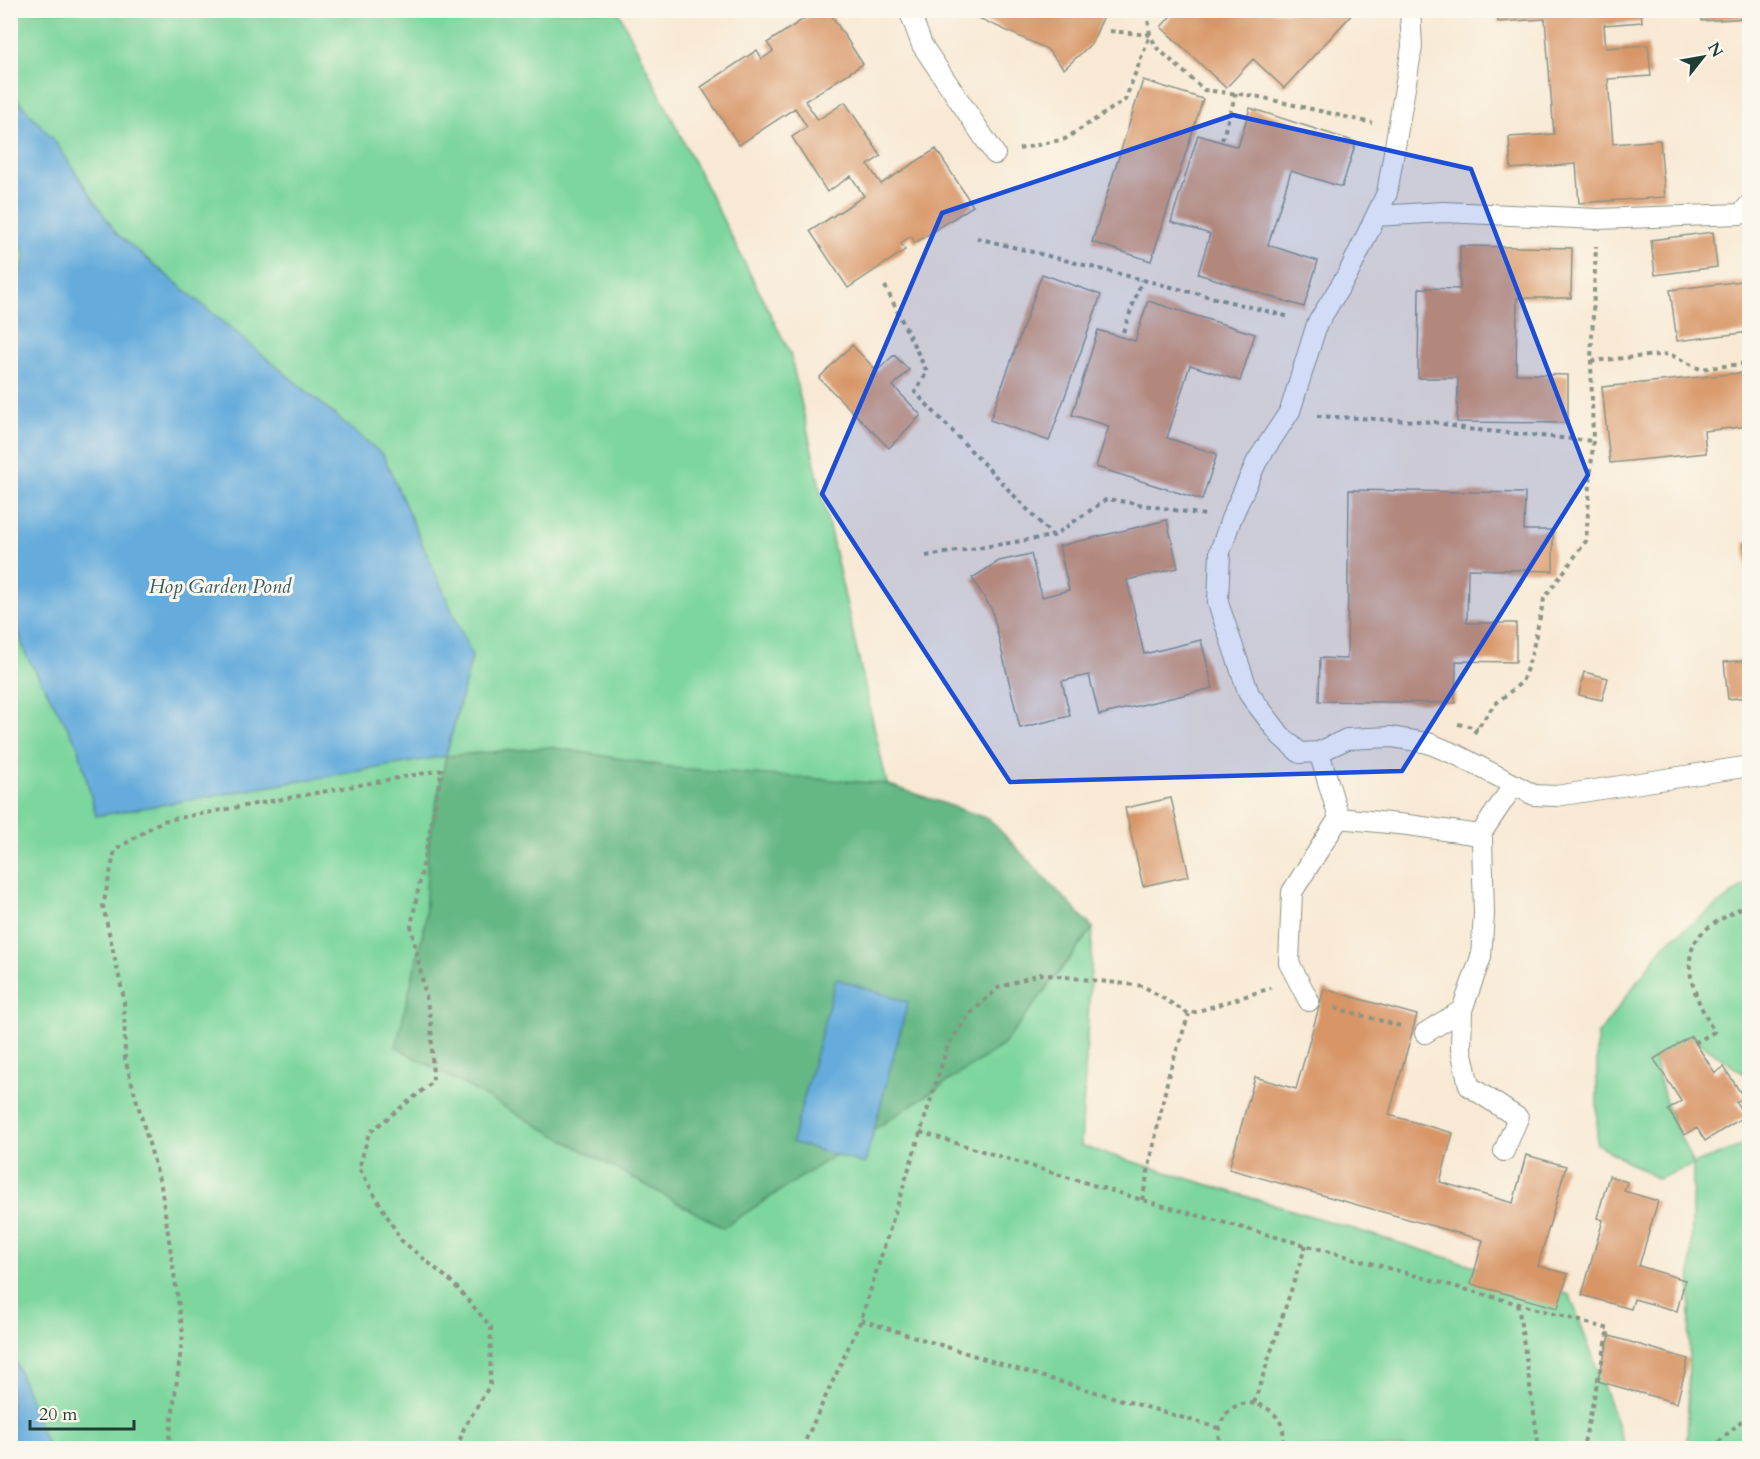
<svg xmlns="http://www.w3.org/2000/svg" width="1760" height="1459" font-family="Cardo,serif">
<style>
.green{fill:#7cd69d;stroke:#4e8a68;stroke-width:1.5}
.forest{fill:#65b784;stroke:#427a5c;stroke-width:1.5}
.water{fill:#65acdc;stroke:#427488;stroke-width:1.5}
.building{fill:#d89566}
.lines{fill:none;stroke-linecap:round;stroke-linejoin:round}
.service-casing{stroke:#8c9384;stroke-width:22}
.path{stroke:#8c9384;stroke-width:4;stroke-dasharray:4.5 4.5;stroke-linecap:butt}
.service{stroke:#fff;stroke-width:20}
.marked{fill:#1d4ed8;fill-opacity:0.2;stroke:#1d4ed8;stroke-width:4.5;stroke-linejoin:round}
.labels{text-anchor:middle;stroke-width:6;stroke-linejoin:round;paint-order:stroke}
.water-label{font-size:20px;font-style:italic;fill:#345e66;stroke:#fbf7ec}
</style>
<rect width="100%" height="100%" fill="#fbf7ec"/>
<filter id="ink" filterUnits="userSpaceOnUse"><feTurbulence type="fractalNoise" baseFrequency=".0167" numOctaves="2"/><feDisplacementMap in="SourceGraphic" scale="12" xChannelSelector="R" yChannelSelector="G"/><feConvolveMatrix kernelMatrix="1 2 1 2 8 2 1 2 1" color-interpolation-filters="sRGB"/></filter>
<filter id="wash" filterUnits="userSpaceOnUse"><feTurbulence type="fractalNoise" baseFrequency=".008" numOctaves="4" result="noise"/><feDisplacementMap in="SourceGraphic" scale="24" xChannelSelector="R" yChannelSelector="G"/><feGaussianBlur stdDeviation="1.35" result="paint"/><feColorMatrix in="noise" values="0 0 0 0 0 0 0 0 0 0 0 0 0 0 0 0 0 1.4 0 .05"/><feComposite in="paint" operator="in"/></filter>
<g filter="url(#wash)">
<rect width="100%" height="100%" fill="#f8e9d4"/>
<!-- green -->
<path class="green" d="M10,11H618L790,353L887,784L723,1227L1002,1046L1093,928L1081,1146L1570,1295L1626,1448H11Z
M1749,882V1078L1691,1036L1654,1059L1668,1110L1693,1164L1749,1143V1448H1687L1693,1165L1658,1179L1597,1144V1036L1666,943Z"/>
<!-- forest -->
<path class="forest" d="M551,747L676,768L887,784L989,819L1093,928L1002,1046L723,1228L396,1047L425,924L428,843L446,756Z"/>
<!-- water -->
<path class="water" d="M10,92L54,140L116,233L383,455L472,656L446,756L96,816L78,746L25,653L11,606L10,276L18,277L26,255L11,227Z
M836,979L908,1002L865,1164L792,1142Z
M10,1350H11L48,1448H11Z"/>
<g id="blocks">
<!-- building -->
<path class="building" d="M817,10H828L863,64L805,101L818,120L845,102L881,156L868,165L881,184L936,149L973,206L915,243L911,236L901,243L905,250L848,288L810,231L864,196L851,176L827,192L792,137L807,127L795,108L739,145L701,87L757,50L762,59L773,51L767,43Z
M961,10H1087L1103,18L1091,44L1064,69L1047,49Z
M1176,10L1289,12L1356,10L1284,88L1253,59L1226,88L1161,27Z
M1498,10H1641L1642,22L1604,25L1606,48L1648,45L1651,76L1608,79L1613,144L1660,140L1665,197L1579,203L1576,164L1511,169L1509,137L1554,134L1545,19L1498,22Z
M1701,10H1750V18L1702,21Z
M1143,80L1203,99L1151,261L1092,242Z
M1250,108L1356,142L1342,187L1291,171L1268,245L1318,261L1304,307L1198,274L1210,234L1171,222L1198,135L1238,147Z
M1713,232L1717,267L1655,275L1651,240Z
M1460,246L1572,248L1571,298H1517L1516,374L1568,375V423L1457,422L1458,378H1418L1419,288L1460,289Z
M1042,274L1101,295L1049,441L990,420Z
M1750,280V332L1677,341L1670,290Z
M1148,301L1255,334L1240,381L1190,365L1167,438L1217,454L1202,500L1096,467L1109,426L1072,415L1098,330L1135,341Z
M852,345L877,371L894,355L909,370L893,386L921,415L889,448L819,378Z
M1750,372V426L1704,431L1706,453L1610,463L1602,387Z
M1349,490L1525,493L1524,530H1553V571L1468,569L1467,623H1516V662L1456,661L1455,703L1319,701L1320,658L1347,659Z
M1167,520L1178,568L1127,580L1144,654L1201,640L1213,688L1099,715L1089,675L1062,681L1070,716L1020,728L992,610L972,578L999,561L1031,554L1042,597L1069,590L1059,546Z
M1750,541V580H1748L1744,542Z
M1750,660V697L1728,699L1724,662Z
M1584,672L1608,678L1602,700L1579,695Z
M1171,798L1189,876L1143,886L1125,808Z
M1324,989L1417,1015L1389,1115L1453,1133L1440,1182L1513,1203L1526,1155L1566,1166L1538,1266L1568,1274L1558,1308L1471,1284L1483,1240L1229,1169L1255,1077L1296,1089Z
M1691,1036L1715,1073L1724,1067L1744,1098L1736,1102L1745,1116L1705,1141L1697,1128L1684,1135L1668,1110L1681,1101L1654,1059Z
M1609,1176L1627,1182L1624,1191L1658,1201L1639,1266L1685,1280L1677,1311L1634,1299L1631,1309L1582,1295L1603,1220L1597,1218Z
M1610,1336L1688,1359L1677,1403L1597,1381Z"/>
</g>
</g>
<g filter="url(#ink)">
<use href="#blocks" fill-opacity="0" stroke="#8c9384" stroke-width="1.5"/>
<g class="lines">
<defs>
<path id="service" d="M909,10L922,45L995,154
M1410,10L1412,47L1387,193L1349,272L1317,324L1290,411L1257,461L1231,519L1220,552L1218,603L1249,694L1281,736L1300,753L1319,752L1347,739L1391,737L1428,743L1457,755L1534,795L1556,796L1750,766
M1376,216L1443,212L1597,219L1741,214L1750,204
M1319,752L1339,818L1408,825L1480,835L1513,786
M1480,835L1482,839L1484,914L1481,957L1462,1010L1461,1049L1469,1086L1518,1118L1504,1151
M1309,1001L1289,963L1292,892L1339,818
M1425,1033L1462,1010"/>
</defs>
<!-- service casing -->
<use href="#service" class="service-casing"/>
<!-- path -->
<path class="path" d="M1110,31L1150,35L1157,48L1204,90L1255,96L1372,123
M1222,140L1236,93
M1019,149L1065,139L1125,100L1150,35L1147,10
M977,238L1290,317
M885,286L927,372L915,392L1052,535
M1123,332L1142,280
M1591,361L1669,354L1700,369L1750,363
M1317,416L1434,422L1467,429L1593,441
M926,556L1053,536L1107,499L1205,515
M1458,724L1478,728
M1474,733L1494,705L1522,682L1531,657L1544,599L1586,541L1593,441L1591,361L1596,246
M1335,1008L1400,1026
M1695,1043L1714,1032C1699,1004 1675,961 1702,933C1714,921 1735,912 1750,903
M920,1132L1142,1200L1609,1329L1584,1443L1587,1448
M1142,1200L1169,1073L1189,1014
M1518,1304L1539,1448
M861,1320L1017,1369L1218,1428
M1254,1403L1306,1245
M1282,1444L1299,1448
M168,1448L183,1334L161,1186L125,1059L124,999L103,906L115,850L162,821L442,770L411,926L431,1021L433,1082L369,1133L359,1168L401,1240L453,1283L491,1327L490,1385L464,1428L457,1448
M802,1448L861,1320L948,1045L969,1015L998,988L1039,974L1143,986L1189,1014L1271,988
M1221,1448C1217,1440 1218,1429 1222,1421C1238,1385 1296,1409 1281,1448
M1712,1448L1750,1413"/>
<!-- service -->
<use href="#service" class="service"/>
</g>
</g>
<!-- marked area -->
<path class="marked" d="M1233,115L1471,169L1588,475L1402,771L1010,782L822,494L942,213Z"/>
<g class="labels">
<!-- water labels -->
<g class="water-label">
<text x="220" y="593">Hop Garden Pond</text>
</g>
</g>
<!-- margin -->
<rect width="1760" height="1459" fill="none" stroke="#fbf7ec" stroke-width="36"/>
<!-- north arrow -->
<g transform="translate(1703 57) rotate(59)" stroke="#fbf7ec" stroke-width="4.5" paint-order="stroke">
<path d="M0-4.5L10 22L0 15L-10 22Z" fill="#1f3d34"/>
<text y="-9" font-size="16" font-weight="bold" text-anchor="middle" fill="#1f3d34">N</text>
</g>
<!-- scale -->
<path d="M30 1420v9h104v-9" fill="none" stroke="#1f3d34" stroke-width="3"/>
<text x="39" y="1420" font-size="18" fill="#1f3d34" stroke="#fbf7ec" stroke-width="4.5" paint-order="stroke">20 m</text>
</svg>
